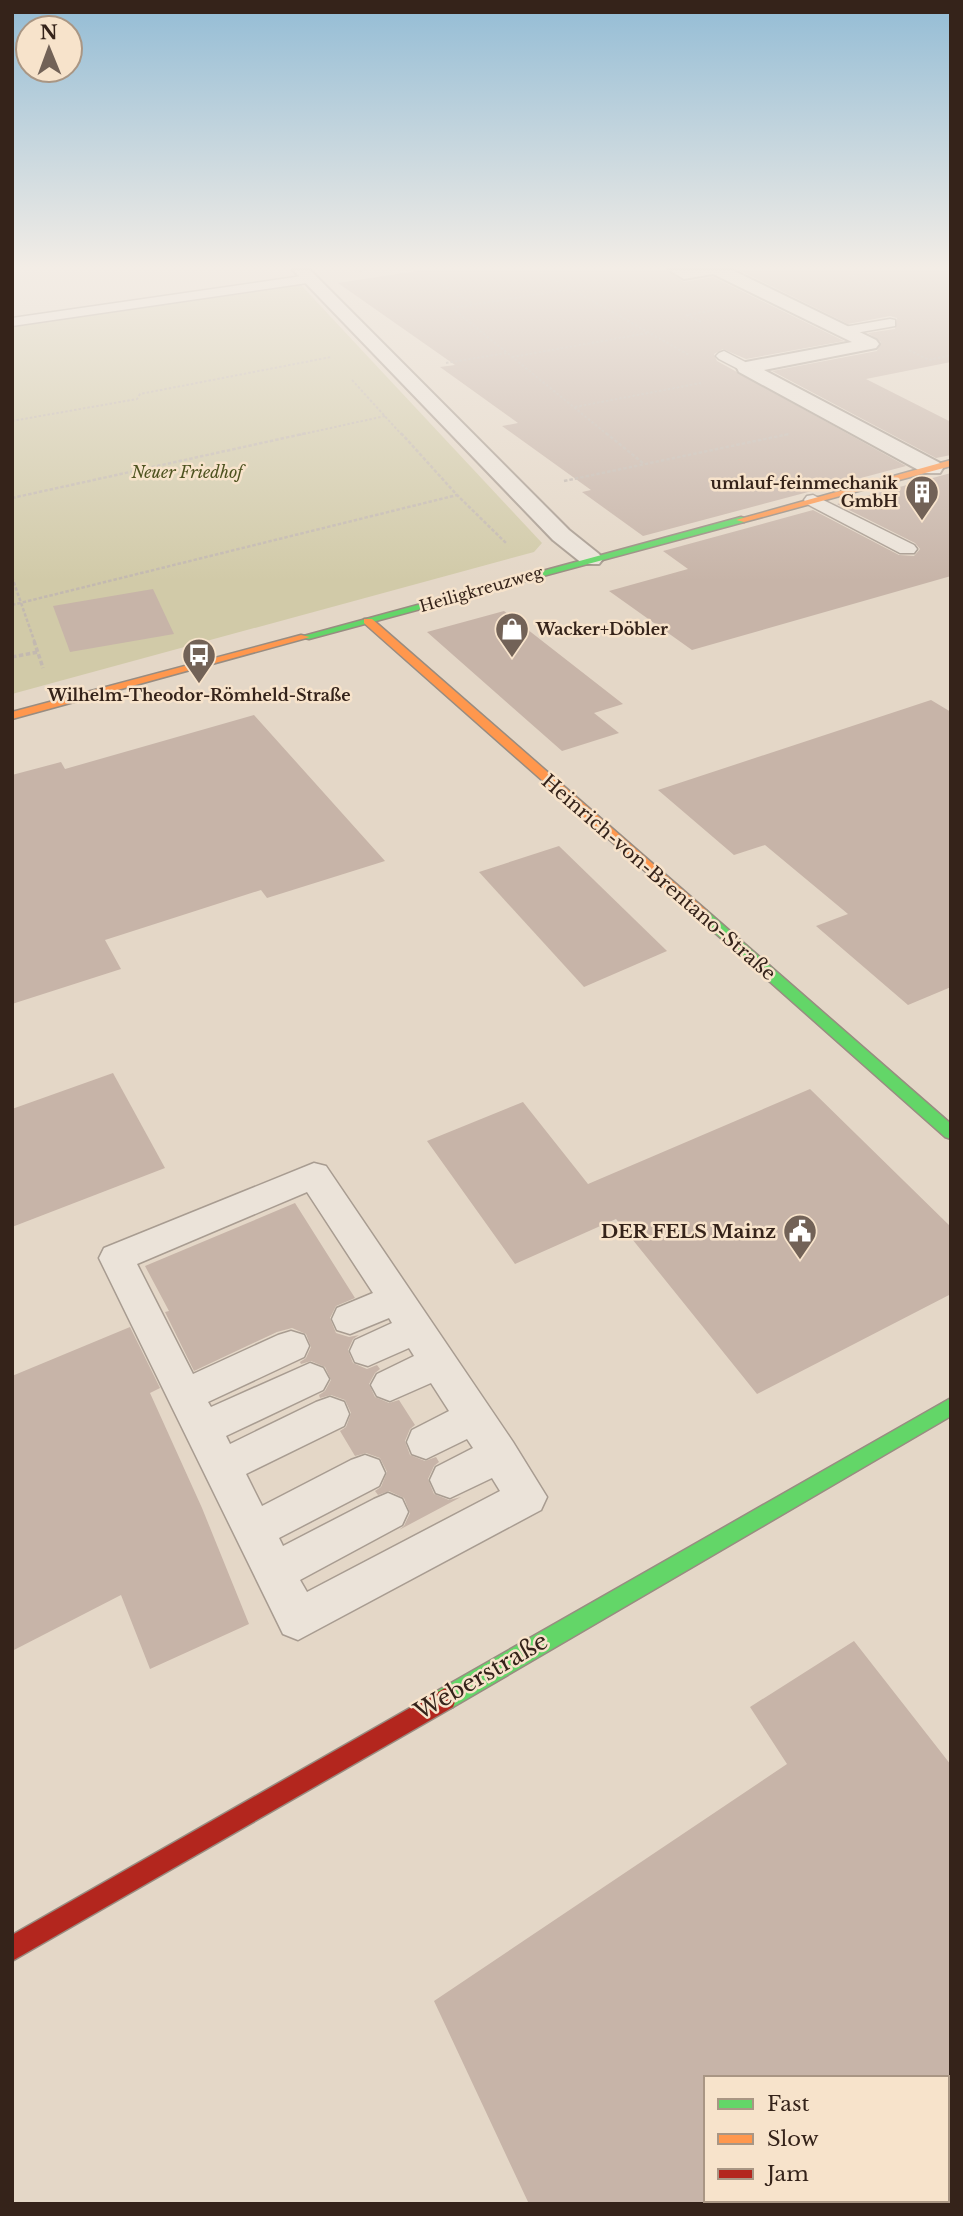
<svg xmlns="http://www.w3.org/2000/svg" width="963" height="2216" viewBox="0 0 963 2216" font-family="'Libre Baskerville',serif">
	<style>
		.cemetery { fill: #d1caa8 }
		.building { fill: #c7b4a8 }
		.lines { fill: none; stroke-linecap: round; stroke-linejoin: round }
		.lane-casing { stroke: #a89c91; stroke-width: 3 }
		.street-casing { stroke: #a89c91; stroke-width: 4 }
		.fast-casing { stroke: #988c81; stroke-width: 3 }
		.slow-casing { stroke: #988c81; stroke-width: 3 }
		.jam-casing { stroke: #988c81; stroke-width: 3 }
		.path-far2 { stroke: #c3b9b0; stroke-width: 2; stroke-dasharray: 2.5 2; stroke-linecap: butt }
		.path-far1 { stroke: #c3b9b0; stroke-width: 2.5; stroke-dasharray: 3.5 2; stroke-linecap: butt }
		.path { stroke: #c3b9b0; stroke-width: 3.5; stroke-dasharray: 4.5 2.5; stroke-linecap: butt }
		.lane { fill: #ebe3d9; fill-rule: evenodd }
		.street { fill: #ebe3d9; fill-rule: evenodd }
		.fast { fill: #63d668; fill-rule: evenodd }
		.slow { fill: #ff974d; fill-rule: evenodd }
		.jam { fill: #b3261e; fill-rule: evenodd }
		.labels { text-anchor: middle; stroke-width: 5; stroke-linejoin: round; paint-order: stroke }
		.far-park-label { font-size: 16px; font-style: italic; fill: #4e5320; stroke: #f7e3cb }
		.far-poi-label { font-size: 16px; font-weight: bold; fill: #35231a; stroke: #f7e3cb; text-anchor: end }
		.far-street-label { font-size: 16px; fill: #35231a; stroke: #f7e3cb }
		.street-label { font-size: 19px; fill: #35231a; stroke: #f7e3cb }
		.poi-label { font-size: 19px; font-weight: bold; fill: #35231a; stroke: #f7e3cb; text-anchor: end }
		.near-street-label { font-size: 23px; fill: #35231a; stroke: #f7e3cb }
	</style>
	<rect width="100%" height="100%" fill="#e4d7c7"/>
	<!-- cemetery -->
	<polygon class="cemetery" points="301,285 542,543 534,552 12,694 12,327"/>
	<!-- building -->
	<g class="building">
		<polygon points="423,270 666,270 684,282 713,277 844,341 746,359 723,349 714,354 717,361 906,466 643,536 582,492 591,490 502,426 518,423 440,367 455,365 338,283"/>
		<polygon points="739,270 951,270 951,362 866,379 951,422 951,455 936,458 772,371 877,351 881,342 868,333 895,329 897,318 890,316 848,324"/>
		<polygon points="951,473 951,576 692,650 609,591 688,569 663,551 813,510 899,555 914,556 920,549 915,543 837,504"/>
		<polygon points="153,589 174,634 70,652 53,606"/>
		<polygon points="504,611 623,704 594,713 619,733 562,751 427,632"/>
		<polygon points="931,700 951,712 951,987 908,1005 816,926 848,914 765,845 734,855 658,790"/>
		<polygon points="254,715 385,861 267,898 261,890 105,940 121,969 12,1004 12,775 61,762 65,769"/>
		<polygon points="559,846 667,951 584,987 479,872"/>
		<polygon points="113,1073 165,1168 12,1227 12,1109"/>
		<polygon points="810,1089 951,1227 951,1294 757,1394 616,1219 515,1264 427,1141 523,1102 588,1184"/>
		<polygon points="295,1203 355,1298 336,1306 330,1318 336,1333 349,1337 359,1335 353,1339 348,1350 353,1363 367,1369 377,1365 380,1369 375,1373 369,1384 375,1397 389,1403 399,1400 415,1425 410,1429 405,1441 410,1455 425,1461 436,1457 439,1462 434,1466 428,1479 434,1494 449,1500 461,1497 399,1530 404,1526 410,1513 404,1498 389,1491 378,1495 375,1491 381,1487 387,1472 380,1458 366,1453 355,1456 340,1431 346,1427 351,1413 345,1400 331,1395 320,1398 319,1395 325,1391 331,1380 325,1367 311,1361 301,1364 300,1362 306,1358 311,1347 306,1334 292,1328 277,1332 194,1371 165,1312 169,1311 145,1266"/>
		<polygon points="130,1327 160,1388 150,1393 202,1508 249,1624 150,1669 121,1595 12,1651 12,1376"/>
		<polygon points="854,1641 951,1765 951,2078 706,2078 706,2204 529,2204 434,2001 787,1764 750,1707"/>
	</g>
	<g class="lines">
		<!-- lane casing -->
		<g class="lane-casing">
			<g id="lane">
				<polygon points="309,275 314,276 314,282 12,326 12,318"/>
				<polygon points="890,319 895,320 895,326 844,335 837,331 844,327"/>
				<polygon points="724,351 751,365 754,368 746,373 719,359 716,356 719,353"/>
				<polygon points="813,495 914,545 917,549 914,553 900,553 807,504 804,500 807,496"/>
				<path d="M314,1163L326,1166L513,1442L547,1497L541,1510L298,1640L283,1634L99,1258L104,1248ZM307,1192L373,1293L337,1308L332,1319L337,1330L350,1334L389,1318L392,1323L355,1340L350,1351L355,1362L368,1366L409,1348L414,1356L377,1374L371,1385L377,1396L390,1401L431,1383L449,1411L412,1430L407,1442L412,1454L426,1459L467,1439L473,1448L436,1467L430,1480L436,1493L450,1498L492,1478L500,1491L307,1592L300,1580L402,1525L408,1512L402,1499L388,1493L374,1499L283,1546L279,1538L379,1486L385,1473L379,1460L365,1455L351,1460L262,1506L246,1474L344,1426L349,1414L344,1402L330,1397L316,1402L230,1444L226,1436L323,1390L329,1379L323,1368L310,1363L211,1407L208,1402L304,1357L309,1346L304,1335L291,1331L278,1335L193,1374L137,1264Z"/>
			</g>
		</g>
		<!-- street casing -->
		<g class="street-casing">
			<g id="street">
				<polygon points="293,270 310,270 569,530 599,554 603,559 599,564 583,564 553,540"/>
				<polygon points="669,270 732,270 876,340 879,344 876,348 764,370 940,463 943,468 940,473 924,473 739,372 737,368 746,362 852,342 713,274 684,279"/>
			</g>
		</g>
		<!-- fast casing -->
		<g class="fast-casing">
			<g id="fast">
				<polygon points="741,517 744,518 744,522 309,639 300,637"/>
				<polygon points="702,910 707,911 951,1124 951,1139 945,1137 697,917 695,914"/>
				<polygon points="951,1398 951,1416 453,1707 445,1710 437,1707 434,1699 437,1691"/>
			</g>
		</g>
		<!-- slow casing -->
		<g class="slow-casing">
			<g id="slow">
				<polygon points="951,460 951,466 744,522 736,520"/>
				<polygon points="364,619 372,619 707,911 709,914 707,917 697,917 364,623"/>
				<polygon points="301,635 310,637 12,719 12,712"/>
			</g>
		</g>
		<!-- jam casing -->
		<g class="jam-casing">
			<polygon id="jam" points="445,1688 453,1691 456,1699 453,1707 12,1961 12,1935"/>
		</g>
		<!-- path-far2 -->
		<g class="path-far2">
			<polyline points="420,270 473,304"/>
			<polyline points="537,270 689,355"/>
			<polyline points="355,272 366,270"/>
			<polyline points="868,272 848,276 877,289"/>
			<polyline points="452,308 608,435"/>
			<polyline points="452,308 570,289"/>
			<polyline points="701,322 687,315 715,310"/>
			<polyline points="909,350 929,360 951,355"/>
			<polyline points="512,357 648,333"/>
			<polyline points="446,363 506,353"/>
			<polyline points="352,380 402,435"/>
			<polyline points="575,407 701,383"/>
			<polyline points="12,421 137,399 140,394 331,357"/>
			<polyline points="299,435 385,416"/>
			<polyline points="784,435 789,434"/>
		</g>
		<!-- path-far1 -->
		<g class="path-far1">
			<polyline points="401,433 457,495 507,544"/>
			<polyline points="606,433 644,464"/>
			<polyline points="564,481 789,434"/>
			<polyline points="12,498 307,433"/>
			<polyline points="12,577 35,643"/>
			<polyline points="12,605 457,495"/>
		</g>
		<!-- path -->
		<g class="path">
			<polyline points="34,641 43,668"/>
			<polyline points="12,657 38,652"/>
		</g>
		<!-- lane -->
		<use href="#lane" class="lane"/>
		<!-- street -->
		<use href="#street" class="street"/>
		<!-- fast -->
		<use href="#fast" class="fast"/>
		<!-- slow -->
		<use href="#slow" class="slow"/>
		<!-- jam -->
		<use href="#jam" class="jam"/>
	</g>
	<!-- sky -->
	<linearGradient id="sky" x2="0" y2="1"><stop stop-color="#93bcd5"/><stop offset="0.46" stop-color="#f3ede6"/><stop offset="1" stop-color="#f3ede6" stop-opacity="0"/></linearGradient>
	<rect width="963" height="581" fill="url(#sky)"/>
	<!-- icons -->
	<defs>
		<g id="building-pin" transform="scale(1.75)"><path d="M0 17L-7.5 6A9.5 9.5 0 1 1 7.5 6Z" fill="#726257" stroke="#f7e3cb"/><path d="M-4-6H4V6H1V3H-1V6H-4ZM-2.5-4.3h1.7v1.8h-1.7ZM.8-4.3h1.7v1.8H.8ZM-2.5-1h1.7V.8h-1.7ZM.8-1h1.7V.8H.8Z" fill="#fff"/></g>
		<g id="shop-pin" transform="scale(1.75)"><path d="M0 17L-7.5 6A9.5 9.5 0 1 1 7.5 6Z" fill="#726257" stroke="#f7e3cb"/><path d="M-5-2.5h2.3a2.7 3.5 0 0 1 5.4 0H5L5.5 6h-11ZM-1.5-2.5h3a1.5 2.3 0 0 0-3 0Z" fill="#fff"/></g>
		<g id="bus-pin" transform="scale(1.75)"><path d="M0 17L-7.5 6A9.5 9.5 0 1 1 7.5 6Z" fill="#726257" stroke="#f7e3cb"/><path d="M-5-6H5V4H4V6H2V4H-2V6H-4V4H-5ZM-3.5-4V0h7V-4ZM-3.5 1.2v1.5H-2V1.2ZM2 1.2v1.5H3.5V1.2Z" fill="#fff"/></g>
		<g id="civic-pin" transform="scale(1.75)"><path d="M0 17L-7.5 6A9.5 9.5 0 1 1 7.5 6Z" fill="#726257" stroke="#f7e3cb"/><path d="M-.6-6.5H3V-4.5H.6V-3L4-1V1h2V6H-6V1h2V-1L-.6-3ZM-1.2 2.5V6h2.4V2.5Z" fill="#fff"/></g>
	</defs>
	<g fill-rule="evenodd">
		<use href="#building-pin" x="922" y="492"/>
		<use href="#shop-pin" x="512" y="629"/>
		<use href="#bus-pin" x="199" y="655"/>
		<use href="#civic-pin" x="800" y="1231"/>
	</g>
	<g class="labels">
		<!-- far-park labels -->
		<g class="far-park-label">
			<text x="187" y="478">Neuer Friedhof</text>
		</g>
		<!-- far-poi labels -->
		<g class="far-poi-label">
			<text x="898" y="489">umlauf-feinmechanik<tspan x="898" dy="18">GmbH</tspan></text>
			<text x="536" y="635" text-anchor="start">Wacker+Döbler</text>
			<text x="199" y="701" text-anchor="middle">Wilhelm-Theodor-Römheld-Straße</text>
		</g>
		<!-- far-street labels -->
		<g class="far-street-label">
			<text transform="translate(481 589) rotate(-16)" y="6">Heiligkreuzweg</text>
		</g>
		<!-- street labels -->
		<g class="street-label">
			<text transform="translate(659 877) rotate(41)" y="7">Heinrich-von-Brentano-Straße</text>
		</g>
		<!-- poi labels -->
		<g class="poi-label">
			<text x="776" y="1238">DER FELS Mainz</text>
		</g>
		<!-- near-street labels -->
		<g class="near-street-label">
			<text transform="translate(481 1676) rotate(-30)" y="8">Weberstraße</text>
		</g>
	</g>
	<!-- border -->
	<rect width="963" height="2216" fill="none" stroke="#35231a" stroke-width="28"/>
	<!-- legend -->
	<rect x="704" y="2076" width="245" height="126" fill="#f7e3cb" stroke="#a99684" stroke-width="2"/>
	<rect x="718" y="2099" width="35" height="10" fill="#63d668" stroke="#a99684" stroke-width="2"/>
	<text x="767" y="2111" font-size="21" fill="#35231a">Fast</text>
	<rect x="718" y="2134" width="35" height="10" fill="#ff974d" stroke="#a99684" stroke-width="2"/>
	<text x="767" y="2146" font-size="21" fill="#35231a">Slow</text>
	<rect x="718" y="2169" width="35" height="10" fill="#b3261e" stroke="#a99684" stroke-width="2"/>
	<text x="767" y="2181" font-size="21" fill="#35231a">Jam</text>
	<!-- north arrow -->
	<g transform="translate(49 49) rotate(359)"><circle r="33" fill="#f7e3cb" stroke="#a99684" stroke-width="2"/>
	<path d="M0-5L12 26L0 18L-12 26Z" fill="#726257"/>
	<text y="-10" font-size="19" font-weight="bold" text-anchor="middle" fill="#35231a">N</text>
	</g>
</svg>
